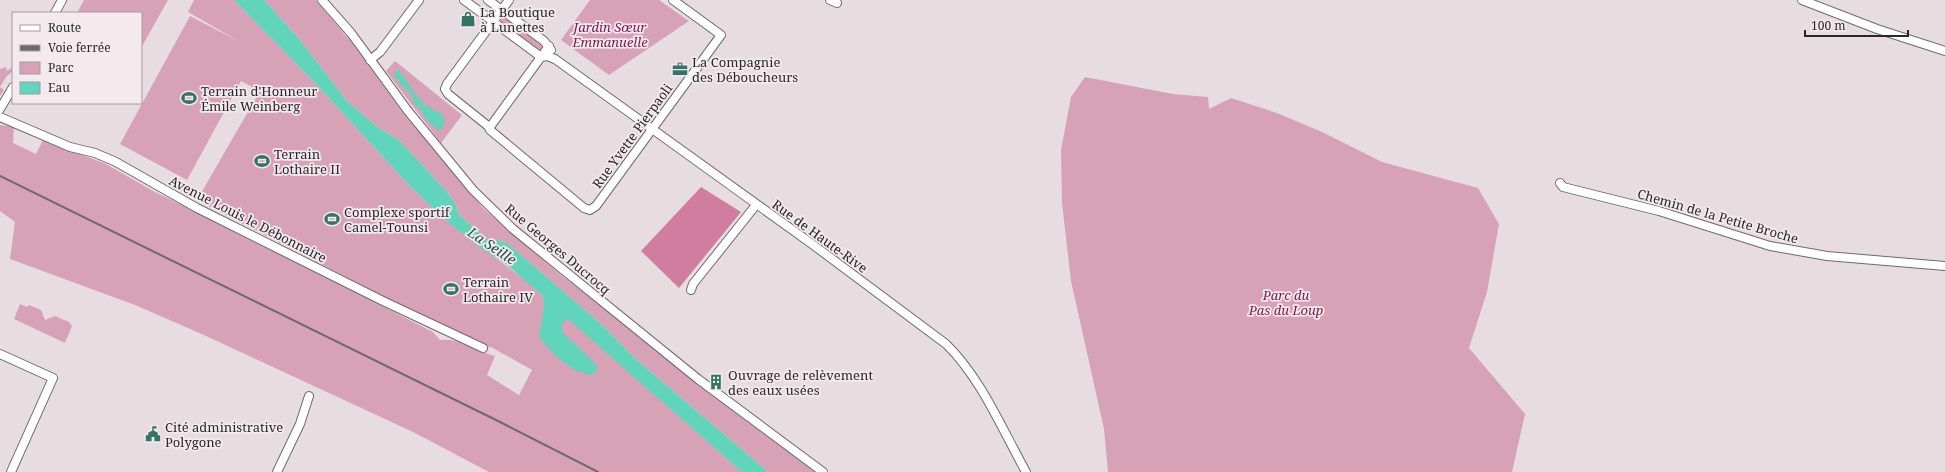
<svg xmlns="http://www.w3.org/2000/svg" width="1945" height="472" viewBox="0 0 1945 472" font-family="'Noto Serif',serif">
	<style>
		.green { fill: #d7a2b6 }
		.forest { fill: #d17d9f }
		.water { fill: #60d5bb }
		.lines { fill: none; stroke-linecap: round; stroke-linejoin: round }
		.minor-casing { stroke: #70686b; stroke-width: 10 }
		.minor { stroke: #fff; stroke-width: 8 }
		.rail { stroke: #6f696b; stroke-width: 2 }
		.labels { text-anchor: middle; stroke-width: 3.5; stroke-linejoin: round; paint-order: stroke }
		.poi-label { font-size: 13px; fill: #2a2728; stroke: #f4eaee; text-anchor: start }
		.park-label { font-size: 13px; font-style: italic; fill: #7b164b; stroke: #f4eaee }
		.street-label { font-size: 13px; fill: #2a2728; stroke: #f4eaee }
		.water-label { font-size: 14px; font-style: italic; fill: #1c4e44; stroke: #f4eaee }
	</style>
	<rect width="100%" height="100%" fill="#e7dde1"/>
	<!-- green -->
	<g class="green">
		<polygon points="84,0 168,0 141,48 141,13 77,13"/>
		<polygon points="194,0 234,0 316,84 408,184 443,218 524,279 742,472 489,472 413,432 204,335 135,305 10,259 15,222 0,211 0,125 14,127 13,143 36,154 43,140 106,164 155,192 215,221 433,332 440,340 451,340 482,347 480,351 495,356 487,375 519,395 532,370 491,347 483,348 484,345 383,296 197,200 260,91 241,81 187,180 120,144 190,16 240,42 188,12"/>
		<polygon points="264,0 316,0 353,44 403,113 484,209 562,276 628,326 745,420 816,472 768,472 638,361 599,322 507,243 498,240 487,239 459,215 456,205 448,193 400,141 376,126 347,101 296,35"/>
		<polygon points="590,0 659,0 689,21 609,75 561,40"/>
		<polygon points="504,16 545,45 541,52 500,22"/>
		<polygon points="395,61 462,115 441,143 386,71"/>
		<polygon points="6,67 7,71 13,67 13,71 6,77 0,87 4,90 0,96 0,69"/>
		<polygon points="1085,77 1173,94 1208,97 1209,109 1231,98 1277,113 1322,132 1382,162 1478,188 1499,224 1487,292 1469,348 1525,414 1512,472 1108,472 1104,429 1071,281 1062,203 1061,150 1071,97"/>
		<polygon points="20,304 27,307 29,305 41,310 45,320 55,316 69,322 72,326 65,343 14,319"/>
	</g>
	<!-- forest -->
	<polygon class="forest" points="701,187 741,212 679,288 641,251"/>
	<!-- water -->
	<g class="water">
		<path d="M234,0H264L296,35L347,101L376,126L400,141L448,193L456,205L459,215L487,239L498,240L507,243L599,322L638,361L768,472H742L568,319C562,321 561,327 563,333L591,359L597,367L595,374C576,378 549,351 539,336L544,307L543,296L506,264L478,246L443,218L408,184L316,84Z"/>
		<path d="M398,70C408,80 413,94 424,103L422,106L425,107L427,104L431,109L442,114L445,122L441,130H438L424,117L422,111L414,103L412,95L401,85L394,74L395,71Z"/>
	</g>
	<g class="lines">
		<!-- minor casing -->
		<g class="minor-casing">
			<g id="minor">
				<polyline points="322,0 351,33 408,111 473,190 513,229 698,379 823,472"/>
				<path d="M464,0L541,57L547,56L555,59L812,244L946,344C981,378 1002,429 1026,472"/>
				<polyline points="488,0 544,41 551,50"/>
				<polyline points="509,0 447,84 445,89 448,94 488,126 490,130 584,208 590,210 596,206 721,35 673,0"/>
				<polyline points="830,0 837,3"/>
				<polyline points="1802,0 1877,29 1945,51"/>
				<polyline points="55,13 62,0"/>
				<polyline points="370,60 380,52 419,0"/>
				<polyline points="0,109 13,87"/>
				<polyline points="0,117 70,147 95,153 116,162 197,208 383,301 483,348"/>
				<polyline points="490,127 549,46"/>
				<polyline points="1560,183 1563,187 1659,211 1770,246 1827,256 1945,266"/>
				<polyline points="691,290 693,284 756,205"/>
				<polyline points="0,354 53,378 11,472"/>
				<polyline points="277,472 300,424 309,396"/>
			</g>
		</g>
		<!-- minor -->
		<use href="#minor" class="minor"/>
		<!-- rail -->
		<polyline class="rail" points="0,176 496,420 598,472"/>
	</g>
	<!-- icons -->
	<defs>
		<g id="shop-bare" transform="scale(1.2)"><path d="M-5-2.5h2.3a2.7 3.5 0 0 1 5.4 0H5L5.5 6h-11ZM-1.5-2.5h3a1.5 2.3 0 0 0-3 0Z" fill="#327566" stroke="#f4eaee" stroke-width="2.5" paint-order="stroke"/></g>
		<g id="office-bare" transform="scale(1.2)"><path d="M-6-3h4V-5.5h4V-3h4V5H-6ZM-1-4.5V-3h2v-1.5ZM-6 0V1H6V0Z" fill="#327566" stroke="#f4eaee" stroke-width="2.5" paint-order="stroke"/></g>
		<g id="stadium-bare" transform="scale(1.2)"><path d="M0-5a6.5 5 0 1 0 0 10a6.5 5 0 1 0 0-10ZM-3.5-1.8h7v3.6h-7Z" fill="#327566" stroke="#f4eaee" stroke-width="2.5" paint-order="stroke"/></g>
		<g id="building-bare" transform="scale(1.2)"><path d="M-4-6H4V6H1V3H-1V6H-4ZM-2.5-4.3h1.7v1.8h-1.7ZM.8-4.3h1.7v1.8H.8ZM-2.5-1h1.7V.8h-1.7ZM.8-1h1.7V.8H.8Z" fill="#327566" stroke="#f4eaee" stroke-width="2.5" paint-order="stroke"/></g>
		<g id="civic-bare" transform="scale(1.2)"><path d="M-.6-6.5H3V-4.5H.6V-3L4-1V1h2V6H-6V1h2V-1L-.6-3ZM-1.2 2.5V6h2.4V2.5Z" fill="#327566" stroke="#f4eaee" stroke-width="2.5" paint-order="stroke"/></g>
	</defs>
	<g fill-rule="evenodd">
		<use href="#shop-bare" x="468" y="19"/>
		<use href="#office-bare" x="680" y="69"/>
		<use href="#stadium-bare" x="189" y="98"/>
		<use href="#stadium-bare" x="262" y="161"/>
		<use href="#stadium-bare" x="332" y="219"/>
		<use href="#stadium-bare" x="451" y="289"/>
		<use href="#building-bare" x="716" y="382"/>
		<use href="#civic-bare" x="153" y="434"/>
	</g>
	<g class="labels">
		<!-- poi labels -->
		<g class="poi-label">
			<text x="480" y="17">La Boutique<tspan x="480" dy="15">à Lunettes</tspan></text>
			<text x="692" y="67">La Compagnie<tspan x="692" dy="15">des Déboucheurs</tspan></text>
			<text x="201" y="96">Terrain d'Honneur<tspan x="201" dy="15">Émile Weinberg</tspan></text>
			<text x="274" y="159">Terrain<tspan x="274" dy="15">Lothaire II</tspan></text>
			<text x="344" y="217">Complexe sportif<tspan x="344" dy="15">Camel-Tounsi</tspan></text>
			<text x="463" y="287">Terrain<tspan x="463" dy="15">Lothaire IV</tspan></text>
			<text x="728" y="380">Ouvrage de relèvement<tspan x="728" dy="15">des eaux usées</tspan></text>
			<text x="165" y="432">Cité administrative<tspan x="165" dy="15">Polygone</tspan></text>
		</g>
		<!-- park labels -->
		<g class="park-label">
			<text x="610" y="32">Jardin Sœur<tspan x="610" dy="15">Emmanuelle</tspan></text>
			<text x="1286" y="300">Parc du<tspan x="1286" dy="15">Pas du Loup</tspan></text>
		</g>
		<!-- street labels -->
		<g class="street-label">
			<text transform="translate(632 136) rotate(-54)" y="5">Rue Yvette Pierpaoli</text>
			<text transform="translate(1718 216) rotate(16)" y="5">Chemin de la Petite Broche</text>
			<text transform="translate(248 219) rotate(27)" y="5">Avenue Louis le Débonnaire</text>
			<text transform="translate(820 236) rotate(36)" y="5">Rue de Haute-Rive</text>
			<text transform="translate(558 249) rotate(40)" y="5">Rue Georges Ducrocq</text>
		</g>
		<!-- water labels -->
		<g class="water-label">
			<text transform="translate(492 246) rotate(34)" y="5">La Seille</text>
		</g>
	</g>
	<!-- legend -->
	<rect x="12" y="12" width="130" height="92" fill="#f4eaee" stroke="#a39c9f"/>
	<rect x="20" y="25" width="20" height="6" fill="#ffffff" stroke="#a39c9f"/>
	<text x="48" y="32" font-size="12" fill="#2a2728">Route</text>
	<rect x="20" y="45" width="20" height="6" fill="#6f696b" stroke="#a39c9f"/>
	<text x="48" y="52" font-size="12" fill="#2a2728">Voie ferrée</text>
	<rect x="20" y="62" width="20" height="12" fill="#d7a2b6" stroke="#a39c9f"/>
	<text x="48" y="72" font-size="12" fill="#2a2728">Parc</text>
	<rect x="20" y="82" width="20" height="12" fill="#60d5bb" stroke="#a39c9f"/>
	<text x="48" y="92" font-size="12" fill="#2a2728">Eau</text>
	<!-- scale -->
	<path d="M1805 30v6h103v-6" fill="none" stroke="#2a2728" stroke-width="2"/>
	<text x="1811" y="30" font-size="12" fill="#2a2728" stroke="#f4eaee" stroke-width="3" paint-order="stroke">100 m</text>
</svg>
